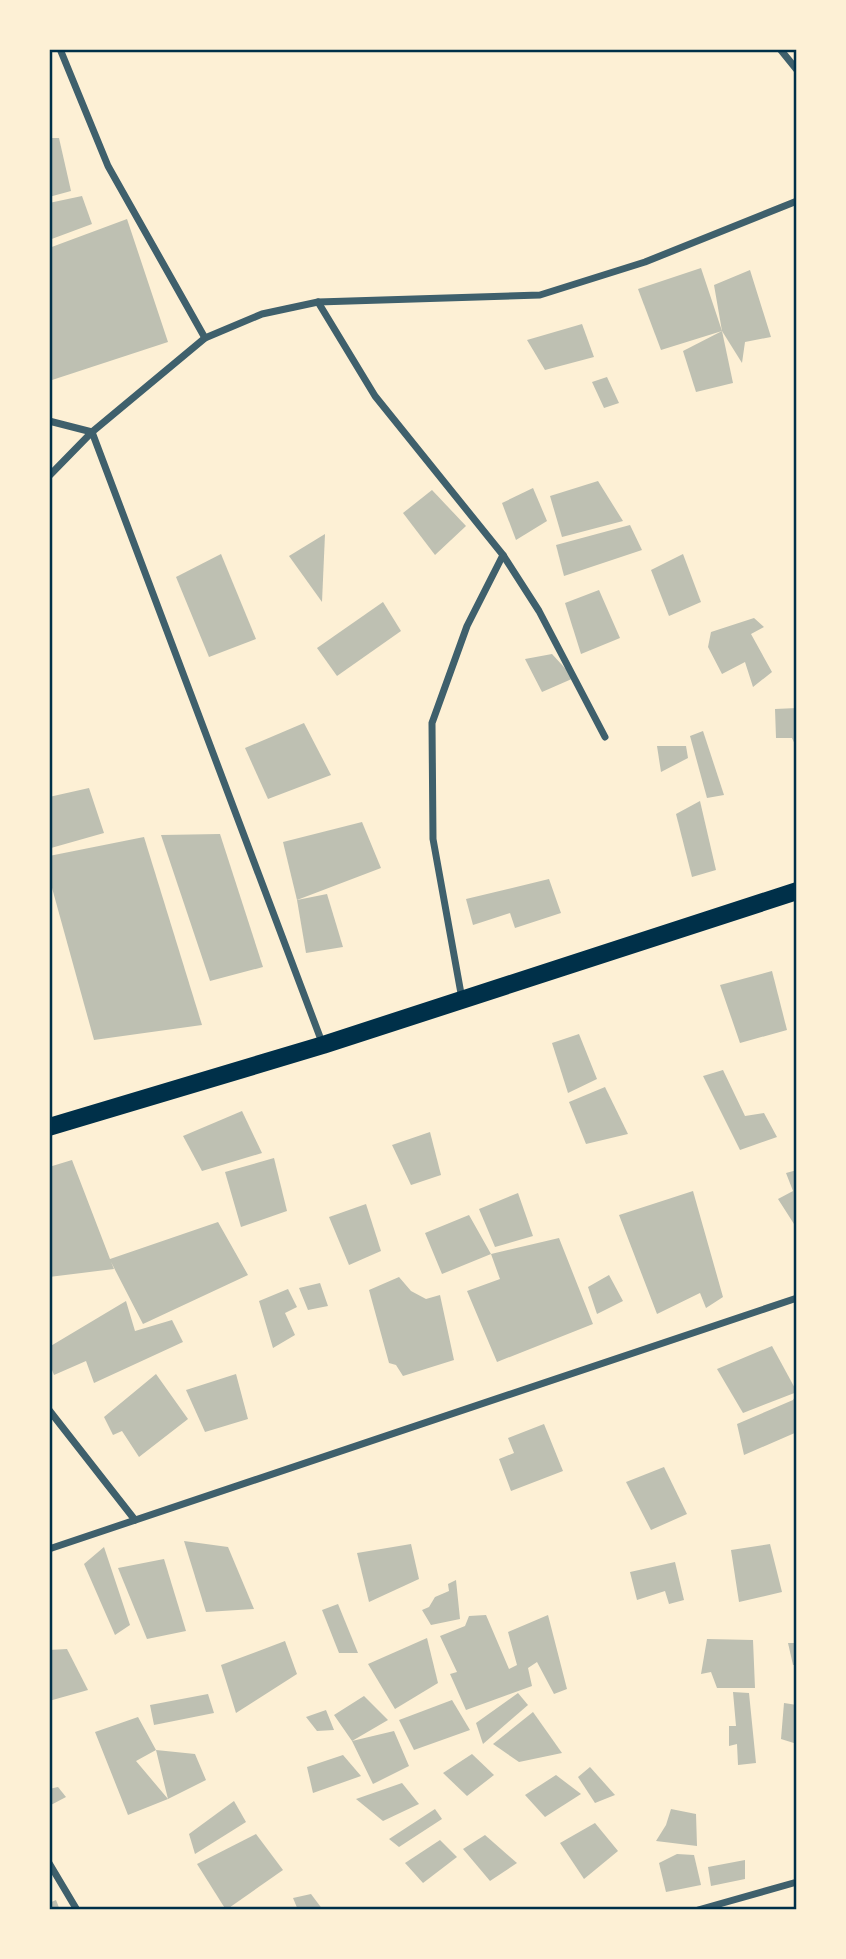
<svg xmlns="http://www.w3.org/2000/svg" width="846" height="1959" viewBox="0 0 846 1959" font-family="Rubik,sans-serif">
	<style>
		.building { fill: #bec0b2 }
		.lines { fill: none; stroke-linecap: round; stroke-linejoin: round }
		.minor { stroke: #3f606c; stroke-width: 7 }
		.primary { stroke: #003049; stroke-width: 18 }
		.neatline { fill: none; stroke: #003049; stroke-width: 2.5 }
	</style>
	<rect width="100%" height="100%" fill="#fdf0d5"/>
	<!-- building -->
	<g class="building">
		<polygon points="49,138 59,138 71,191 49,197"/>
		<polygon points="82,196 92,224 49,240 49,203"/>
		<polygon points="127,219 168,342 49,381 49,248"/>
		<polygon points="701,268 722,331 661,350 638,289"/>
		<polygon points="750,270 771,337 745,342 742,363 722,331 714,285"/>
		<polygon points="582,324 594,357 545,370 527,340"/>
		<polygon points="722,331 733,383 696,392 683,351"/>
		<polygon points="607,377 619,403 604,408 592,382"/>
		<polygon points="598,481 623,521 562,537 550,496"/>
		<polygon points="533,488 547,521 516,540 502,503"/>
		<polygon points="432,490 466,526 435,555 403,513"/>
		<polygon points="630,525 642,550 564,576 556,545"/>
		<polygon points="325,534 322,602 289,556"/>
		<polygon points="221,554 256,639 209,657 176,577"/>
		<polygon points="683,554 701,602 669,616 651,570"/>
		<polygon points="599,590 620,638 581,654 565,603"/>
		<polygon points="383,602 401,631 337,676 317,648"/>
		<polygon points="754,618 764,627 751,634 772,672 753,687 745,662 722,674 708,647 711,632"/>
		<polygon points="552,654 574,678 542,692 525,659"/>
		<polygon points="797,708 797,749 792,738 776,738 775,709"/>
		<polygon points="304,723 331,775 268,799 245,748"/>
		<polygon points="703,731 724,795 707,798 690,736"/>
		<polygon points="657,746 686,746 688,758 661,772"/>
		<polygon points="89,788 104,833 51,848 49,797"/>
		<polygon points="700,801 716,870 692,877 676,814"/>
		<polygon points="362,822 381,868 297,900 283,842"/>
		<polygon points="220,834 263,967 210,981 161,835"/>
		<polygon points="144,837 202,1025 94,1040 49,877 49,856"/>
		<polygon points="549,879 561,913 515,928 510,913 473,925 466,899"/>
		<polygon points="327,894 343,947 306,953 297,900"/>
		<polygon points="772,971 787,1030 740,1043 720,985"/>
		<polygon points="579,1034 597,1079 568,1093 552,1043"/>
		<polygon points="723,1070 745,1116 764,1113 777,1137 740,1150 703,1076"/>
		<polygon points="605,1087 628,1134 586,1144 569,1102"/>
		<polygon points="242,1111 262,1153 202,1171 183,1136"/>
		<polygon points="430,1132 441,1175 411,1185 392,1145"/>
		<polygon points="274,1158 287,1211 241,1227 225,1172"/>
		<polygon points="72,1160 110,1259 218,1222 248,1275 143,1324 111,1262 114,1269 49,1277 49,1167"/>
		<polygon points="797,1170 797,1223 794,1224 778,1199 793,1191 786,1173"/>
		<polygon points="693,1191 723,1297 706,1308 700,1293 657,1314 619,1215"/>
		<polygon points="518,1193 533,1236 495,1247 479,1209"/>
		<polygon points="366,1204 381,1251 349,1265 329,1217"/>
		<polygon points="469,1215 491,1254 559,1238 593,1324 497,1362 467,1291 500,1279 491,1254 442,1274 425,1233"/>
		<polygon points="609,1275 623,1301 597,1314 588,1287"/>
		<polygon points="399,1277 411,1291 426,1299 440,1295 454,1360 403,1376 396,1365 389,1363 369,1290"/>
		<polygon points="320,1283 328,1306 308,1310 299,1288"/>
		<polygon points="288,1289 297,1307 285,1313 295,1335 273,1348 259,1301"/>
		<polygon points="126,1301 135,1331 172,1320 183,1342 94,1383 86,1361 54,1375 49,1362 49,1347"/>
		<polygon points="772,1346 797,1392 743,1413 717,1369"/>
		<polygon points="156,1374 188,1419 139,1457 122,1431 113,1435 104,1417"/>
		<polygon points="236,1374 248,1419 205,1432 186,1390"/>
		<polygon points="797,1393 797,1432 744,1455 737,1424 793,1400"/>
		<polygon points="544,1424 563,1471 511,1491 499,1459 514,1453 508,1438"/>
		<polygon points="664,1467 687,1514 651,1530 626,1482"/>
		<polygon points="184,1541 228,1547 254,1609 206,1612"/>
		<polygon points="411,1544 419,1579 369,1602 357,1553"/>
		<polygon points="770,1544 782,1592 739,1602 731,1550"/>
		<polygon points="104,1547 130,1625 115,1635 84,1564"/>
		<polygon points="164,1559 186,1631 147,1639 118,1568"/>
		<polygon points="675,1562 684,1600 669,1604 665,1591 637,1600 630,1572"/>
		<polygon points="456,1580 460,1619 431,1625 422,1610 429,1607 435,1597 449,1591 448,1584"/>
		<polygon points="338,1604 358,1653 339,1653 322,1610"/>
		<polygon points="486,1615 509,1669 517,1665 508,1632 548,1615 567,1689 554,1694 537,1662 528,1668 532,1686 466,1710 450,1674 457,1672 440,1636 465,1626 469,1616"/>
		<polygon points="427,1638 438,1683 395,1709 368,1664"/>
		<polygon points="707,1639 753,1640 755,1688 717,1688 711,1672 701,1674"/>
		<polygon points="285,1641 297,1674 236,1713 221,1665"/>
		<polygon points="788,1643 797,1643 797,1665 793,1665"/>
		<polygon points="67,1649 88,1690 49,1701 49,1650"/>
		<polygon points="733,1692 749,1693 756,1763 738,1765 737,1744 729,1746 729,1726 736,1726"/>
		<polygon points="518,1693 528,1705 483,1744 476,1723"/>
		<polygon points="208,1694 214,1713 154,1725 150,1705"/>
		<polygon points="364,1696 388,1720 352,1741 394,1731 409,1766 373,1784 352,1741 334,1715"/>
		<polygon points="452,1700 470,1730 414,1750 399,1720"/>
		<polygon points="784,1703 797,1705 797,1744 781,1739"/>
		<polygon points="326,1710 334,1730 317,1731 306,1717"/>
		<polygon points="533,1712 562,1753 519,1762 493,1744"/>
		<polygon points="138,1717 156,1750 136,1761 168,1799 156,1750 195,1754 206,1780 168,1799 128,1815 95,1732"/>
		<polygon points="472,1754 494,1775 467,1796 443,1773"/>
		<polygon points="343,1755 361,1776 313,1793 307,1767"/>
		<polygon points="590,1767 615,1795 595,1803 578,1777"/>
		<polygon points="556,1775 581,1794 545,1817 525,1795"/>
		<polygon points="402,1783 419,1804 383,1821 356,1799"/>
		<polygon points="58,1787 66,1797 49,1806 49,1789"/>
		<polygon points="234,1801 246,1822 195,1854 189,1834"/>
		<polygon points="435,1809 442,1819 399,1847 389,1839"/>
		<polygon points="671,1809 696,1814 697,1846 656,1841 666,1825"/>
		<polygon points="595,1823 618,1851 584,1879 560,1843"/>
		<polygon points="256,1834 283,1870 226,1910 197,1864"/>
		<polygon points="485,1835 517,1863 490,1881 463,1849"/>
		<polygon points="440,1840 457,1857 423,1883 405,1863"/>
		<polygon points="677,1854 694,1855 701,1885 666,1892 659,1863"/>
		<polygon points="745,1860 745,1879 711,1886 708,1867"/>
		<polygon points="311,1894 323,1910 298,1910 293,1898"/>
		<polygon points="56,1900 60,1910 49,1910 49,1903"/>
	</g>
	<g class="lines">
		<!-- minor -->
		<g class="minor">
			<polyline points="60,49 108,166 205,338"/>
			<polyline points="780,49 797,70"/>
			<polyline points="318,302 375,396 503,555 539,611 605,737"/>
			<polyline points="49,421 92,432 323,1045"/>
			<polyline points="49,476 92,432 205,338 262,314 318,302 540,295 645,262 797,201"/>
			<polyline points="462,999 433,839 432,723 467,626 503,555"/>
			<polyline points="49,1410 135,1520"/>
			<polyline points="49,1549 797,1298"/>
			<polyline points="49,1863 77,1910"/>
			<polyline points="698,1910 797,1882"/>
		</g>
		<!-- primary -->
		<polyline class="primary" points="49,1127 323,1045 797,891"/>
	</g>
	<!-- border -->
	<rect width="846" height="1959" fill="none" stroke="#fdf0d5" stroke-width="102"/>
	<rect x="51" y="51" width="744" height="1857" class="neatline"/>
</svg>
